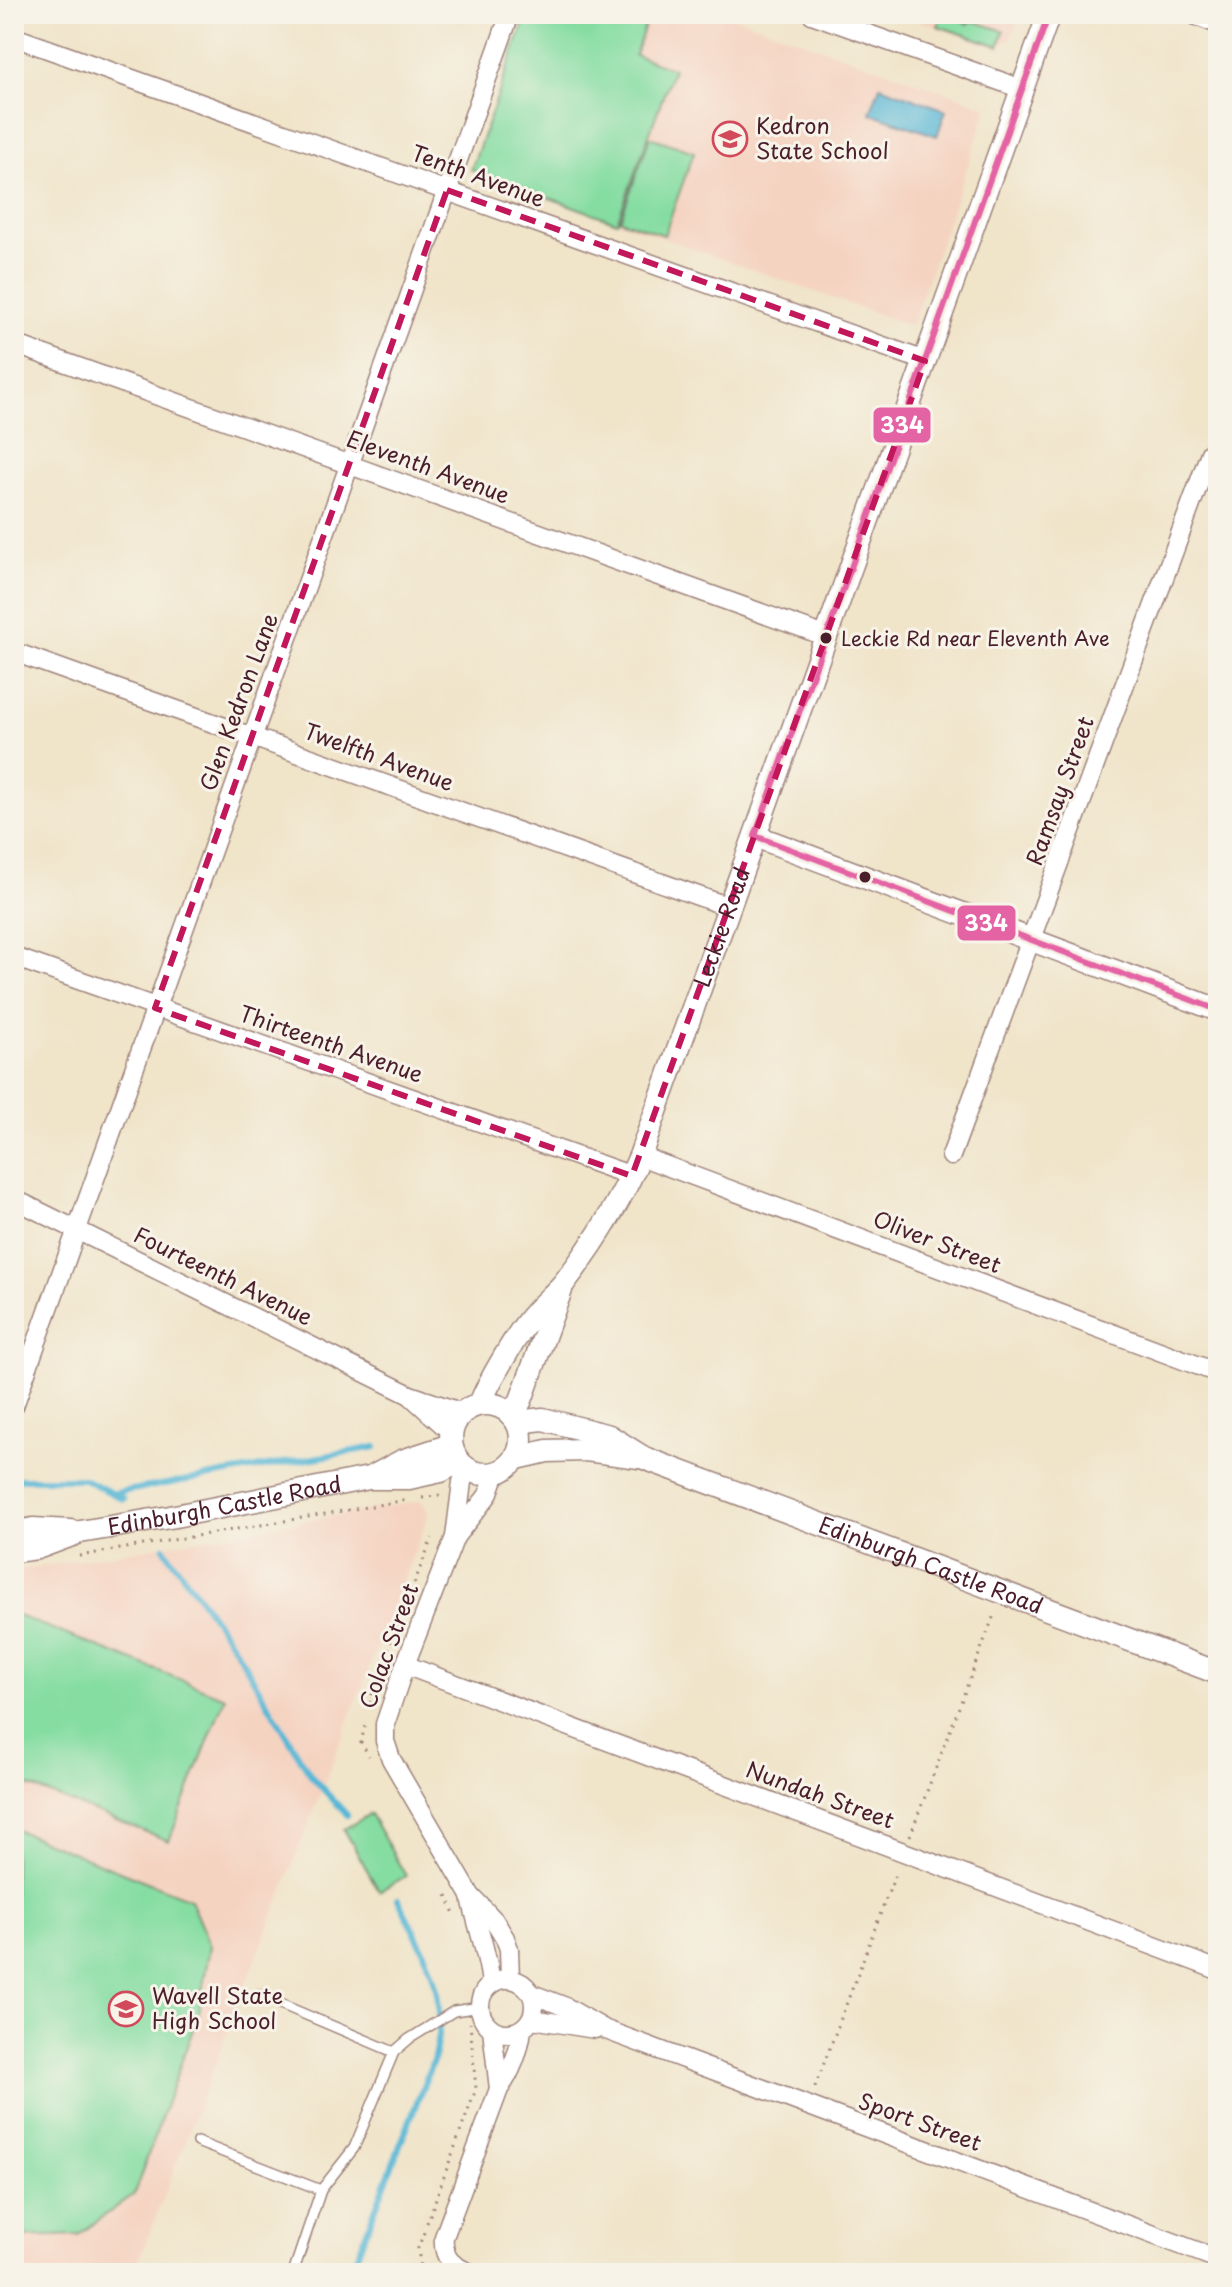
<svg xmlns="http://www.w3.org/2000/svg" width="1232" height="2287" viewBox="0 0 1232 2287" font-family="'Playpen Sans',sans-serif">
	<style>
		.built { fill: #f5d3c1 }
		.green { fill: #85dda2; stroke: #687e66; stroke-width: 2 }
		.water { fill: #57b7d6; stroke: #506b80; stroke-width: 2 }
		.lines { fill: none; stroke-linecap: round; stroke-linejoin: round }
		.stream { stroke: #57b7d6; stroke-width: 6 }
		.service-casing { stroke: #9d827a; stroke-width: 12 }
		.minor-casing { stroke: #9d827a; stroke-width: 21 }
		.tertiary-casing { stroke: #9d827a; stroke-width: 25 }
		.path { stroke: #9d827a; stroke-width: 3; stroke-dasharray: 2 6; stroke-linecap: butt }
		.service { stroke: #fff; stroke-width: 9 }
		.minor { stroke: #fff; stroke-width: 18 }
		.tertiary { stroke: #fff; stroke-width: 22 }
		.bus-1-casing { stroke: #f7f3e8; stroke-width: 12 }
		.bus-1 { stroke: #e463a4; stroke-width: 6 }
		.marked { fill: none; stroke: #c2185b; stroke-width: 6; stroke-dasharray: 16 10; stroke-linejoin: round }
		.bus-dot { fill: #4a1f2b; stroke: #f7f3e8; stroke-width: 3 }
		.labels { text-anchor: middle; stroke-width: 6; stroke-linejoin: round; paint-order: stroke }
		.bus-label { font-size: 20px; fill: #4a1f2b; stroke: #f7f3e8; text-anchor: start }
		.poi-label { font-size: 22px; fill: #4a1f2b; stroke: #f7f3e8; text-anchor: start }
		.street-label { font-size: 22px; fill: #4a1f2b; stroke: #f7f3e8 }
		.line-badge { stroke: #f7f3e8; stroke-width: 3 }
		.badge-label { font-size: 22px; text-anchor: middle; font-weight: bold; fill: #fff }
	</style>
	<rect width="100%" height="100%" fill="#f7f3e8"/>
	<filter id="ink" filterUnits="userSpaceOnUse"><feTurbulence type="fractalNoise" baseFrequency=".0125" numOctaves="2"/><feDisplacementMap in="SourceGraphic" scale="16" xChannelSelector="R" yChannelSelector="G"/><feConvolveMatrix kernelMatrix="1 2 1 2 8 2 1 2 1" color-interpolation-filters="sRGB"/></filter>
	<filter id="wash" filterUnits="userSpaceOnUse"><feTurbulence type="fractalNoise" baseFrequency=".006" numOctaves="4" result="noise"/><feDisplacementMap in="SourceGraphic" scale="32" xChannelSelector="R" yChannelSelector="G"/><feGaussianBlur stdDeviation="1.8" result="paint"/><feColorMatrix in="noise" values="0 0 0 0 0 0 0 0 0 0 0 0 0 0 0 0 0 1.4 0 .05"/><feComposite in="paint" operator="in"/></filter>
	<g filter="url(#wash)">
		<rect width="100%" height="100%" fill="#f0e4c9"/>
		<!-- built -->
		<g class="built">
			<polygon points="527,14 726,14 988,107 911,326 471,170"/>
			<polygon points="899,14 1020,14 1011,38 998,48"/>
			<polygon points="422,1501 429,1514 134,2273 14,2273 14,1571"/>
		</g>
		<!-- green -->
		<g class="green">
			<polygon points="527,14 649,14 635,55 673,69 617,222 471,170"/>
			<polygon points="942,14 959,14 961,20 968,24 973,21 1004,31 999,46 938,26"/>
			<polygon points="650,137 694,152 664,235 620,220"/>
			<polygon points="14,1614 225,1697 169,1841 14,1780"/>
			<polygon points="370,1814 406,1876 379,1891 344,1829"/>
			<polygon points="14,1829 190,1899 210,1946 198,2015 134,2194 78,2235 14,2237"/>
		</g>
		<!-- water -->
		<polygon class="water" points="880,86 946,110 937,136 870,113"/>
		<g class="lines">
			<!-- stream -->
			<g class="stream">
				<polyline points="14,1479 84,1479 123,1499"/>
				<polyline points="115,1493 376,1447"/>
				<polyline points="164,1548 234,1647 311,1776 347,1815"/>
				<path d="M350,2273L433,2061C451,1994 427,1957 398,1899"/>
			</g>
		</g>
	</g>
	<g filter="url(#ink)">
		<g class="lines">
			<!-- service casing -->
			<g class="service-casing">
				<g id="service">
					<polyline points="259,1995 394,2052"/>
					<polyline points="197,2142 321,2190"/>
					<polyline points="293,2273 321,2190 354,2148 394,2052 409,2039 454,2011 480,2007"/>
				</g>
			</g>
			<!-- minor casing -->
			<g class="minor-casing">
				<g id="minor">
					<polyline points="812,14 1022,89"/>
					<polyline points="14,37 925,361"/>
					<polyline points="14,344 825,636"/>
					<polyline points="14,652 729,907"/>
					<polyline points="14,957 632,1176"/>
					<polyline points="640,1156 1218,1373"/>
					<polyline points="951,1156 1210,453 1218,446"/>
					<polyline points="14,1199 410,1395 463,1413"/>
					<polyline points="412,1397 451,1432"/>
					<polyline points="14,1406 510,14"/>
					<polyline points="466,1469 462,1482 455,1537 405,1665 385,1724 385,1741 391,1759 471,1896 494,1920 505,1938 509,1949 510,1979"/>
					<polyline points="455,1537 488,1495 496,1473"/>
					<polyline points="405,1665 1218,1970"/>
					<path d="M471,1897C477,1927 488,1954 491,1984"/>
					<circle cx="507" cy="2006" r="27"/>
					<polyline points="532,1994 566,2007 606,2030 1218,2259"/>
					<polyline points="532,2019 595,2029"/>
					<polyline points="492,2029 499,2089"/>
					<path d="M471,2273C452,2266 442,2258 444,2237L499,2089C512,2071 519,2052 522,2030"/>
				</g>
			</g>
			<!-- tertiary casing -->
			<g class="tertiary-casing">
				<g id="tertiary">
					<polyline points="1197,14 1218,22"/>
					<polyline points="755,836 1218,1010"/>
					<circle cx="486" cy="1439" r="35"/>
					<path id="s1" d="M480,1404C488,1383 518,1331 534,1314C543,1303 555,1294 564,1283C594,1244 621,1201 640,1156L1049,14"/>
					<polyline points="512,1416 521,1400 561,1290"/>
					<path id="s2" d="M517,1422L543,1419L609,1436L644,1458L1218,1673"/>
					<polyline points="517,1458 547,1451 586,1450 639,1457"/>
					<polyline points="374,1476 402,1461 451,1445"/>
					<polyline points="14,1533 33,1529 70,1531"/>
					<path id="s3" d="M14,1551L37,1548L80,1532L170,1517L369,1478H409L441,1471L458,1462"/>
				</g>
			</g>
			<!-- path -->
			<g class="path">
				<polyline points="422,1498 440,1495 441,1497"/>
				<polyline points="79,1556 407,1500"/>
				<polyline points="370,1703 374,1686 432,1538"/>
				<polyline points="365,1726 361,1742 369,1756"/>
				<polyline points="910,1836 994,1615"/>
				<polyline points="447,1895 454,1914"/>
				<polyline points="815,2087 897,1870"/>
				<polyline points="427,2223 476,2089 470,2023"/>
				<polyline points="421,2273 418,2248 425,2230"/>
			</g>
			<!-- service -->
			<use href="#service" class="service"/>
			<!-- minor -->
			<use href="#minor" class="minor"/>
			<!-- tertiary -->
			<use href="#tertiary" class="tertiary"/>
			<!-- bus-1 casing -->
			<g class="bus-1-casing">
				<g id="bus-1">
					<polyline points="755,836 1049,14"/>
					<polyline points="755,836 1218,1010"/>
				</g>
			</g>
			<!-- bus-1 -->
			<use href="#bus-1" class="bus-1"/>
		</g>
	</g>
	<!-- marked area -->
	<path class="marked" d="M447,190L925,361L632,1176L155,1008Z"/>
	<!-- icons -->
	<defs>
		<g id="school-ring" transform="scale(1.8)"><circle r="9.5" fill="#f7f3e8" stroke="#d1495b" stroke-width="1.5"/><path d="M0-5L7-2L0 1L-7-2ZM-4 1L0 2.5L4 1V4Q0 6-4 4Z" fill="#d1495b"/></g>
	</defs>
	<g fill-rule="evenodd">
		<use href="#school-ring" x="730" y="139"/>
		<use href="#school-ring" x="126" y="2009"/>
	</g>
	<!-- markers -->
	<g class="bus-dot">
		<circle cx="826" cy="638" r="7"/>
		<circle cx="865" cy="877" r="7"/>
	</g>
	<g class="labels">
		<!-- bus labels -->
		<g class="bus-label">
			<text x="841" y="646">Leckie Rd near Eleventh Ave</text>
		</g>
		<!-- poi labels -->
		<g class="poi-label">
			<text x="756" y="134">Kedron<tspan x="756" dy="25">State School</tspan></text>
			<text x="152" y="2004">Wavell State<tspan x="152" dy="25">High School</tspan></text>
		</g>
		<!-- street labels -->
		<g class="street-label">
			<text transform="translate(478 176) rotate(20)" y="8">Tenth Avenue</text>
			<text transform="translate(428 467) rotate(20)" y="8">Eleventh Avenue</text>
			<text transform="translate(239 702) rotate(-70)" y="8">Glen Kedron Lane</text>
			<text transform="translate(379 757) rotate(20)" y="8">Twelfth Avenue</text>
			<text transform="translate(1060 791) rotate(-70)" y="8">Ramsay Street</text>
			<text dy="8" stroke="none"><textPath href="#s1" startOffset="540">Leckie Road</textPath></text>
			<text transform="translate(331 1044) rotate(19)" y="8">Thirteenth Avenue</text>
			<text transform="translate(937 1242) rotate(21)" y="8">Oliver Street</text>
			<text transform="translate(223 1276) rotate(26)" y="8">Fourteenth Avenue</text>
			<text dy="8" stroke="none"><textPath href="#s3" startOffset="216">Edinburgh Castle Road</textPath></text>
			<text dy="8" stroke="none"><textPath href="#s2" startOffset="442">Edinburgh Castle Road</textPath></text>
			<text transform="translate(389 1646) rotate(-70)" y="8">Colac Street</text>
			<text transform="translate(820 1795) rotate(20)" y="8">Nundah Street</text>
			<text transform="translate(920 2122) rotate(20)" y="8">Sport Street</text>
		</g>
	</g>
	<g class="line-badge">
		<rect x="872" y="406" width="60" height="38" rx="8" fill="#e463a4"/>
		<rect x="956" y="904" width="61" height="38" rx="8" fill="#e463a4"/>
	</g>
	<g class="badge-label">
		<text x="902" y="433">334</text>
		<text x="986" y="931">334</text>
	</g>
	<!-- margin -->
	<rect width="1232" height="2287" fill="none" stroke="#f7f3e8" stroke-width="48"/>
</svg>
